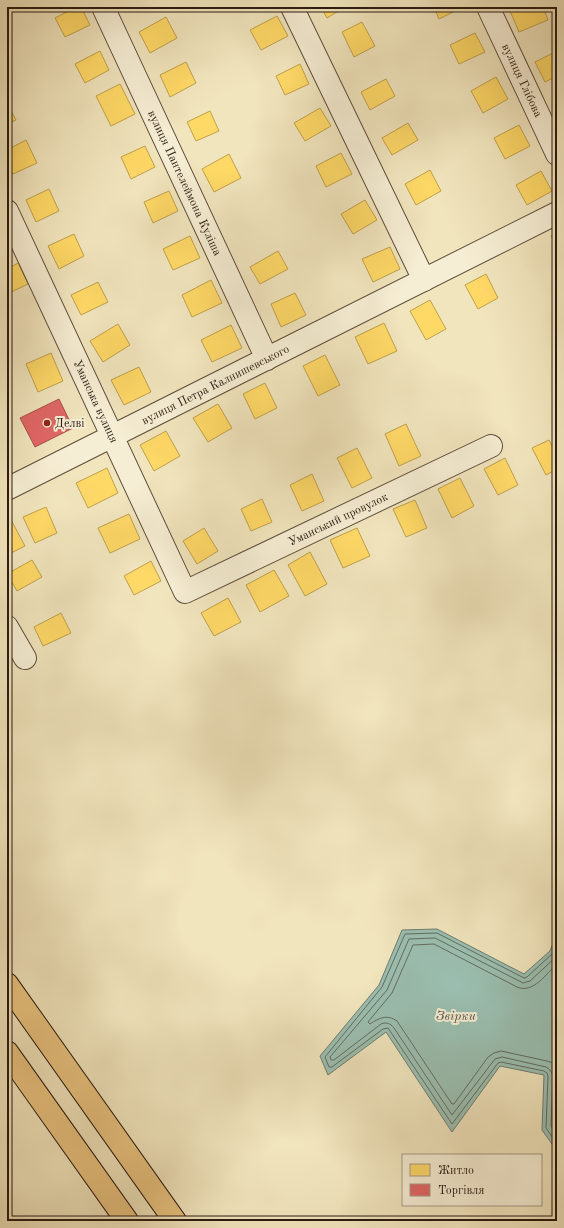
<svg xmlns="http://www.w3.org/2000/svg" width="564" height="1228" viewBox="0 0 564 1228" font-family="'Old Standard TT',serif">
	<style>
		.water { fill: #9bbfb1; stroke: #6e7d71 }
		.homes { fill: #ffd966; stroke: #bfa04c }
		.shops { fill: #e06666; stroke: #a94f4c }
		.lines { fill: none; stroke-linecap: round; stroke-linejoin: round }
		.shore { stroke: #626c60; stroke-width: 1 }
		.minor-casing { stroke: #5c4d3b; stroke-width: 24 }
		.highway-casing { stroke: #2a1a10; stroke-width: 24 }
		.minor { stroke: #f6eed4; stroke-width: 22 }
		.highway { stroke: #e8c27e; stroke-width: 22 }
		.poi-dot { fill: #8f2418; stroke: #f6eed4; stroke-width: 1.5 }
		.labels { text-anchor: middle; stroke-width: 4; stroke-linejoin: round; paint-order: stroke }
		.street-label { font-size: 12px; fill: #2a1a10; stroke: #f6eed4 }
		.poi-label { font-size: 12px; fill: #2a1a10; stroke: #f6eed4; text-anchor: start }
		.water-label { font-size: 13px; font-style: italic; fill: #525448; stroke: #f6eed4 }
	</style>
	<rect width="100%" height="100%" fill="#f1e5bd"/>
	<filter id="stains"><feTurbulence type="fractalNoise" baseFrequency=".005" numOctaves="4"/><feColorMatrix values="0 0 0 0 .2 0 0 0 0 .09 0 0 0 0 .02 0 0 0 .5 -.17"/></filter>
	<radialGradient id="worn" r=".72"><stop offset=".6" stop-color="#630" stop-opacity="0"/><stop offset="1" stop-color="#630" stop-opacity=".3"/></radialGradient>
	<!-- water -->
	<polygon class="water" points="437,929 524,974 550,951 557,933 557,1151 542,1130 544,1075 500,1066 452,1132 386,1032 328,1075 320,1056 379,985 402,930"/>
	<!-- homes -->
	<g class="homes">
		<polygon points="76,7 81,7 90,25 65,37 55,18"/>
		<polygon points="321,7 345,7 327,18"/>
		<polygon points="434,7 463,7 439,19"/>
		<polygon points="521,7 543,7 548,20 519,32 510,11"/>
		<polygon points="277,16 288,36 261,50 250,30"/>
		<polygon points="166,17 177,38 150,53 139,32"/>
		<polygon points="362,22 375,46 354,57 342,32"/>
		<polygon points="475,33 485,52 459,64 450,45"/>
		<polygon points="100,51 109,70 85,83 75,64"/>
		<polygon points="557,51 557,76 545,82 535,62"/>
		<polygon points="186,62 196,83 170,97 160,75"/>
		<polygon points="300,64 309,84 285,95 276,76"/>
		<polygon points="496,77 508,99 483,113 471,91"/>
		<polygon points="386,79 395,96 370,110 361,92"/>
		<polygon points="120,84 135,114 111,126 96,96"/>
		<polygon points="7,104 16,120 7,124"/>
		<polygon points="320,108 331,126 305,141 294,123"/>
		<polygon points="210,111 219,131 196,141 187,122"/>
		<polygon points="408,123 418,140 392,155 382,138"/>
		<polygon points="519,125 530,146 505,159 494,138"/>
		<polygon points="26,140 37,163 13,174 7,163 7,150"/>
		<polygon points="145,146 155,167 131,179 121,157"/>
		<polygon points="341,153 352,174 326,187 316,166"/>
		<polygon points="229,154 241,178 214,192 202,169"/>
		<polygon points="430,170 441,191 416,205 405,184"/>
		<polygon points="541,171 552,191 527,205 516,185"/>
		<polygon points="49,189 59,211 36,222 26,200"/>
		<polygon points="169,191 178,211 153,223 144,202"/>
		<polygon points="365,200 377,220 353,234 341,214"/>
		<polygon points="557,233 557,246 551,236"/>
		<polygon points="74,234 84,256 59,269 48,246"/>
		<polygon points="190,236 200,258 173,270 163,249"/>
		<polygon points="390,247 400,269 373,282 362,259"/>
		<polygon points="278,251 288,269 260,284 250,267"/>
		<polygon points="18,263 28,284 7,294 7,269"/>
		<polygon points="486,274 498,298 478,309 465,285"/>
		<polygon points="211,280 222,303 192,317 182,295"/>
		<polygon points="98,282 108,302 81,315 71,295"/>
		<polygon points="295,293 306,315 281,327 271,304"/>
		<polygon points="430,300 446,329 426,340 410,311"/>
		<polygon points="384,323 397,351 368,364 355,337"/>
		<polygon points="118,324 130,345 103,362 90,341"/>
		<polygon points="231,325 242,348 212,362 201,340"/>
		<polygon points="51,353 63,381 38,392 26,364"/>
		<polygon points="325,355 340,385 318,396 303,366"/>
		<polygon points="139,367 151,392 124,405 111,380"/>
		<polygon points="265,383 277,408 255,419 243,394"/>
		<polygon points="218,404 232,428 208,442 193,418"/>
		<polygon points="406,424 421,456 399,466 385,434"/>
		<polygon points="166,431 180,456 154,471 140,445"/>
		<polygon points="549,440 557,456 557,469 546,475 532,448"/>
		<polygon points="357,448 372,478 352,488 337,458"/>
		<polygon points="505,458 518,485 498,495 484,469"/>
		<polygon points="107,468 118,493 88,508 76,483"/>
		<polygon points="312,474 324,501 302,511 290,485"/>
		<polygon points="460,478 474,506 452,518 438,489"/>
		<polygon points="262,499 272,522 251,531 241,509"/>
		<polygon points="415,500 427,528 406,537 393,509"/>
		<polygon points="46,507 57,533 35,543 23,517"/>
		<polygon points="129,514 140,539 110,553 98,528"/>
		<polygon points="9,516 25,546 7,555 7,517"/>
		<polygon points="204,528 218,551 197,564 183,541"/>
		<polygon points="357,528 370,556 343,568 330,540"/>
		<polygon points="310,552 327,584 305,596 288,565"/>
		<polygon points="32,560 42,577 17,591 7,574"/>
		<polygon points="151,561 161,581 134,595 124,576"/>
		<polygon points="274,570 289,596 260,612 246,585"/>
		<polygon points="228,598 241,622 214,636 201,613"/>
		<polygon points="61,613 71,633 43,646 34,627"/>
	</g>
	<!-- shops -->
	<polygon class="shops" points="59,399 73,428 35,447 20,418"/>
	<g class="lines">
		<!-- shore -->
		<g class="shore">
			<polyline points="557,944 553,953 527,977 524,978 437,933 405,934 382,987 325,1057 329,1067 332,1067 383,1029 388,1028 452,1124 498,1063 501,1062 544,1071 547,1073 548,1076 546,1128 557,1144"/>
			<path d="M557,956L530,981L523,983L435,938L409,939L387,990L330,1057L331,1060H334L381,1024C386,1022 390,1023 394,1028L452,1115L495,1059L502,1057L546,1067L550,1070L553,1075L551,1126L557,1135"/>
			<path d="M557,964C546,974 533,994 517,987L434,944L413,945L392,993L368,1022L370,1024C379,1018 387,1014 397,1021L452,1104H454L488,1057L494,1053L501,1051L547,1061L553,1063L557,1069"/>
		</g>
		<!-- minor casing -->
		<g class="minor-casing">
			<g id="minor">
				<path id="s1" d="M103,7L267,359"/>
				<polyline points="292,7 424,280"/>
				<path id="s2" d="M488,7L557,154"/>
				<path id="s3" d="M7,211L185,592L491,446"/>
				<path id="s4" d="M7,489L557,213"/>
				<polyline points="7,627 25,658"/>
			</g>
		</g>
		<!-- highway casing -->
		<g class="highway-casing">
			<g id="highway">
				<polyline points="7,984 175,1221"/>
				<polyline points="7,1052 127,1221"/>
			</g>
		</g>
		<!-- minor -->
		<use href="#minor" class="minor"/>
		<!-- highway -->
		<use href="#highway" class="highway"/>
	</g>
	<!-- markers -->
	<circle class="poi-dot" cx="47" cy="423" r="4"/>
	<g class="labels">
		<!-- street labels -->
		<g class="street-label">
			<text dy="4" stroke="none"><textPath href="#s2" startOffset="81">вулиця Глібова</textPath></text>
			<text dy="4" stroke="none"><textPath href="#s1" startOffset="194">вулиця Пантелеймона Куліша</textPath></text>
			<text dy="4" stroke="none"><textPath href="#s4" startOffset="233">вулиця Петра Калнишевського</textPath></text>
			<text dy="4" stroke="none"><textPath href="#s3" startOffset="210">Уманська вулиця</textPath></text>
			<text dy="4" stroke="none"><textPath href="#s3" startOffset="590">Уманський провулок</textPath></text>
		</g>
		<!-- poi labels -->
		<g class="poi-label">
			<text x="55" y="427">Делві</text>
		</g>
		<!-- water labels -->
		<g class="water-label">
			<text x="456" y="1020">Звірки</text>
		</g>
	</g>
	<!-- margin -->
	<rect width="564" height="1228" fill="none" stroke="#f1e5bd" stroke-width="24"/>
	<rect x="8" y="8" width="548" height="1212" fill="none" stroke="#2a1a10" stroke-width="2"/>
	<rect x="12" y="12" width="540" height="1204" fill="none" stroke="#2a1a10"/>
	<!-- legend -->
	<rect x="402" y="1154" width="140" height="52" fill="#f6eed4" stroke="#a49986"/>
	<rect x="410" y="1164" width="20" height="12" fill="#ffd966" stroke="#a49986"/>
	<text x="438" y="1174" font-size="12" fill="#2a1a10">Житло</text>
	<rect x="410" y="1184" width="20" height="12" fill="#e06666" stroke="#a49986"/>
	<text x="438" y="1194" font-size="12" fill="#2a1a10">Торгівля</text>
	<rect width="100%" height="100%" filter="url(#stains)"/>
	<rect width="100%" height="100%" fill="url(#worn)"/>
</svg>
